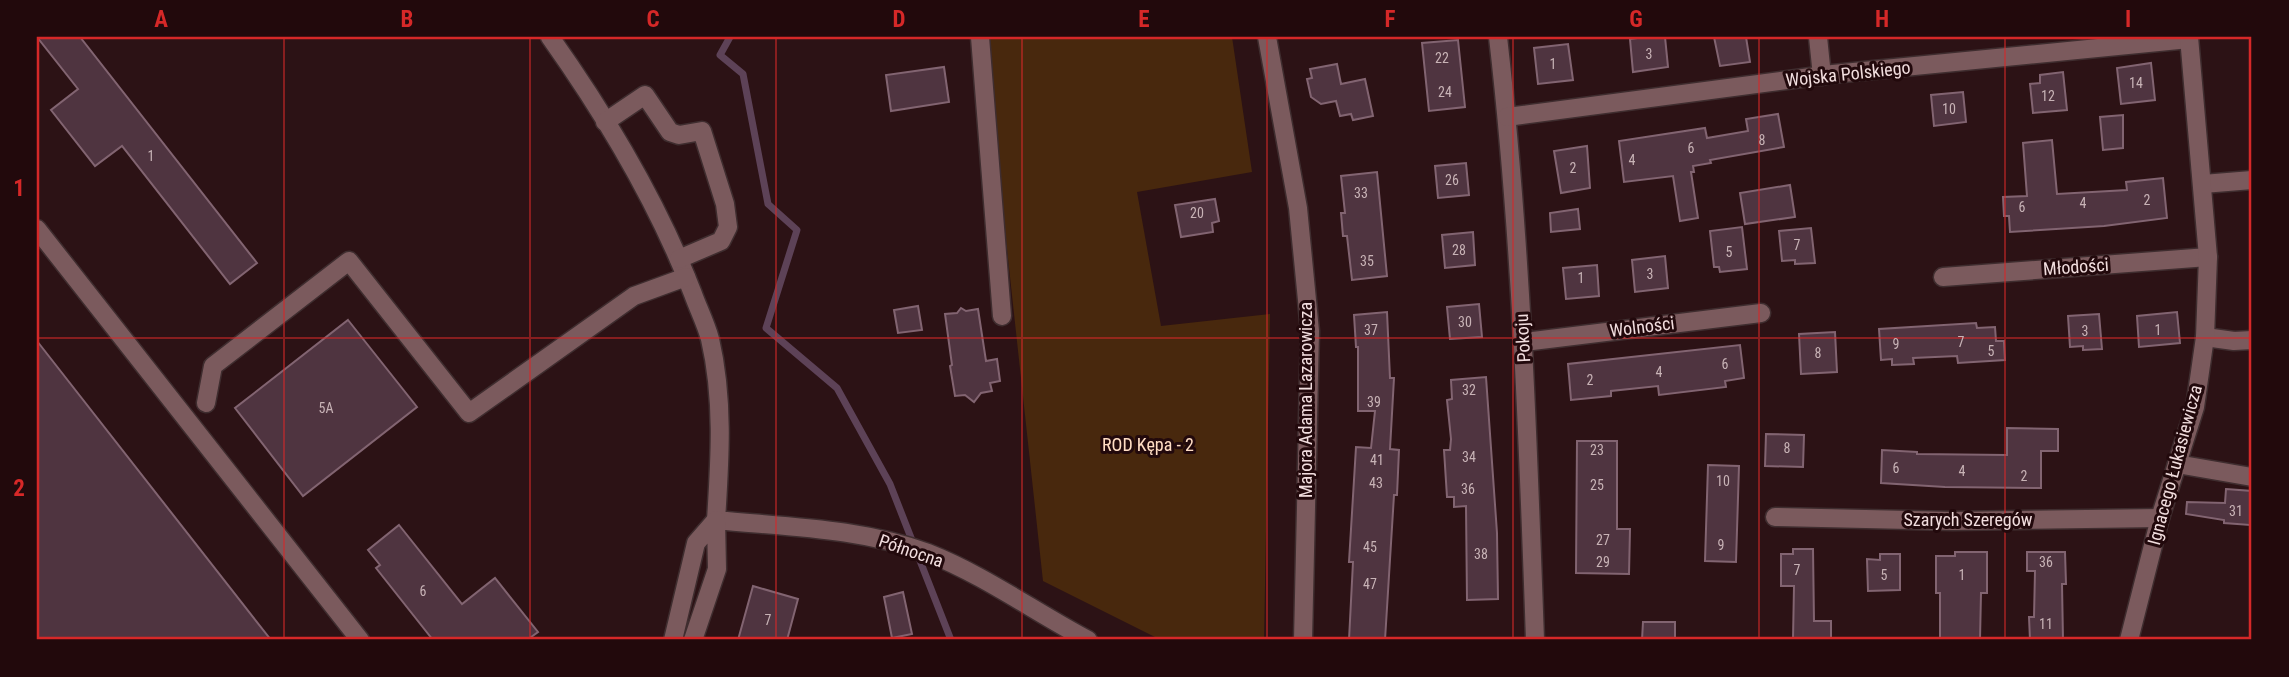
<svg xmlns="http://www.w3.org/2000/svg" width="2289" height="677" viewBox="0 0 2289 677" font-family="'Roboto Condensed',sans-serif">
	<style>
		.green { fill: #48280d }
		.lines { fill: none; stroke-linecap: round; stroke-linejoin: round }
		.stream { stroke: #5d4257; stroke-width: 7 }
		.building { fill: #4f3440; stroke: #826471; stroke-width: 2 }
		.minor-casing { stroke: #3f2d2f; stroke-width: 21 }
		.minor { stroke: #7b5a5d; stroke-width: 18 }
		.grid { fill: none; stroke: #d62828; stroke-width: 2; stroke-opacity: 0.55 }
		.labels { text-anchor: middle; stroke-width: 6; stroke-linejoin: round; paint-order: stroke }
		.number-label { font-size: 14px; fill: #c8b3b6 }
		.street-label { font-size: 18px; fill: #f1ddde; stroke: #22090c }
		.park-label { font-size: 18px; fill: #ffddc4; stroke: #22090c }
		.neatline { fill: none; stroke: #d62828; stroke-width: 2.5 }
		.grid-label { font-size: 23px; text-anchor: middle; font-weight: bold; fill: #d62828 }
	</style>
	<rect width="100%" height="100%" fill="#2c1215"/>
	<!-- green -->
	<polygon class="green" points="984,37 1232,37 1252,172 1137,192 1161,326 1270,314 1264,640 1161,640 1043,581"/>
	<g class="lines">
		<!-- stream -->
		<polyline class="stream" points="730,37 720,55 743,74 768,204 797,230 766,328 837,388 890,484 951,640"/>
	</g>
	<!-- building -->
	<g class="building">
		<polygon points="37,37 80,37 257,263 230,284 122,146 95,166 51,110 78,89"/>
		<polygon points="1645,37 1665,37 1668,67 1633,72 1630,39"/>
		<polygon points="1714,37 1746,37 1750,62 1720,66"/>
		<polygon points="1458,40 1465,107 1429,111 1422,43"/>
		<polygon points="1568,44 1573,80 1538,84 1534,48"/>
		<polygon points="2151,63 2155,100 2121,104 2117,68"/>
		<polygon points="1337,64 1341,84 1365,79 1373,116 1353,120 1351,114 1340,116 1336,101 1321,104 1311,97 1307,79 1312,78 1310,69"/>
		<polygon points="944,67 949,102 891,111 886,75"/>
		<polygon points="2063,72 2067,110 2033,113 2030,84 2040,83 2040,75"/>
		<polygon points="1963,92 1966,122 1934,126 1931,95"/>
		<polygon points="1778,114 1784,147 1710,160 1711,163 1693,166 1694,172 1691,172 1698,218 1680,221 1673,176 1624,182 1619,141 1705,128 1707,138 1748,131 1746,119"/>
		<polygon points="2123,115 2123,148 2103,150 2100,117"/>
		<polygon points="2052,140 2057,194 2127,190 2126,182 2163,178 2167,218 2104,226 2010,232 2009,216 2004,216 2003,197 2027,196 2023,143"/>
		<polygon points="1587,146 1590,188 1561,193 1554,151"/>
		<polygon points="1466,163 1469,195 1438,198 1435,166"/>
		<polygon points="1377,172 1387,276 1352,280 1347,236 1343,236 1341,213 1345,213 1341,176"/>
		<polygon points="1790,185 1795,217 1745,224 1740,193"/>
		<polygon points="1215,199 1219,221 1212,223 1213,232 1181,237 1175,205"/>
		<polygon points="1578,209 1580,229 1551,232 1550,213"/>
		<polygon points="1742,227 1747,269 1720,272 1719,267 1714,267 1710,231"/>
		<polygon points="1811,228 1815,263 1795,264 1795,260 1782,261 1779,231"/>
		<polygon points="1473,232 1475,265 1445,268 1442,235"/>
		<polygon points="1665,256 1668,288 1635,292 1632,260"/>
		<polygon points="1597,265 1599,296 1566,299 1563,268"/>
		<polygon points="1479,304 1482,337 1450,339 1447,307"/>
		<polygon points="918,306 922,330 898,333 894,310"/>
		<polygon points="961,308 966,311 978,309 986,361 997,359 1000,381 990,383 992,391 981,393 974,402 965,395 955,396 950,366 952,365 945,314 957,313"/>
		<polygon points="1387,312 1390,378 1394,378 1390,449 1399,450 1397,495 1394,495 1385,640 1349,640 1353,562 1349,562 1356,447 1371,448 1375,411 1358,411 1358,347 1356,347 1354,315"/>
		<polygon points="2177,312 2180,343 2139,347 2137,316"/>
		<polygon points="2099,314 2102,349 2083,350 2083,346 2070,347 2068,316"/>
		<polygon points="348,320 417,407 303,496 235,408"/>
		<polygon points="1976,323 1977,328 1995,327 1996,341 2004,341 2005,360 1958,363 1957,356 1913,358 1914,364 1892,365 1892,359 1881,360 1879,329"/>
		<polygon points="1835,332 1837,372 1801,374 1799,334"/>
		<polygon points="37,341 271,640 37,640"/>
		<polygon points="1740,345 1744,378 1725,381 1726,387 1659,395 1658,386 1611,391 1611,396 1571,400 1568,364"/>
		<polygon points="1486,377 1497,533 1498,599 1467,600 1466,506 1454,507 1454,497 1447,497 1444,450 1450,450 1451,439 1447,400 1452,399 1451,380"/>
		<polygon points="2007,428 2058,429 2058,451 2041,451 2041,488 1945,487 1881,483 1882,450 1917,452 1917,454 2007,455"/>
		<polygon points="1766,434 1804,435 1803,467 1765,466"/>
		<polygon points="1577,441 1617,441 1617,529 1630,529 1629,574 1576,573"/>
		<polygon points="1708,465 1739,466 1736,562 1705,561"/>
		<polygon points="2226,489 2252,491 2250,525 2224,523 2224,520 2186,514 2187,502 2225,503"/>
		<polygon points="399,525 462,604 495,578 538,632 527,640 433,640 376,568 380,565 368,550"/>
		<polygon points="1793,549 1813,549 1814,621 1831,621 1831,640 1793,640 1794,586 1781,586 1781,554 1793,554"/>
		<polygon points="1955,552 1987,552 1987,593 1981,593 1980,640 1940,640 1940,593 1936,593 1936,556 1955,556"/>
		<polygon points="2027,552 2065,552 2066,584 2062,584 2063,640 2030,640 2029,617 2034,617 2035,571 2027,571"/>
		<polygon points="1880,554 1900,554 1900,590 1868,591 1867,559 1880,560"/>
		<polygon points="753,586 798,599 787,640 738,640"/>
		<polygon points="903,592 912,634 892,638 884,597"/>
		<polygon points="1643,622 1675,622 1675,640 1642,640"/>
	</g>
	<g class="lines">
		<!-- minor casing -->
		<g class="minor-casing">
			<g id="minor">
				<path d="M550,37C606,116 658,203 693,294C698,308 706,324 710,339C724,399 720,459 716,520C787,527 861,528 928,553C984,575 1035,612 1088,640"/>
				<polyline points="980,37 1002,316"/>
				<polyline points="1267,37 1298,208 1310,331 1303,640"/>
				<path d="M1498,37C1521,237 1528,439 1535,640"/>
				<polyline points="1818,37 1822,76"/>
				<polyline points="1507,117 1833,74 2189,39"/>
				<polyline points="605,122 645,95 670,132 679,135 702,131 725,204 728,227 721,241 679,259"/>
				<polyline points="2203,184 2252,180"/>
				<polyline points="37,229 360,640"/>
				<polyline points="1943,277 2208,257"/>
				<polyline points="2205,337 2234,341 2252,340"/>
				<polyline points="1524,342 1761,313"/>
				<polyline points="206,403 213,366 349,261 469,413 634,296 686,277"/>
				<polyline points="2177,464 2252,477"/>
				<polyline points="1775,517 1953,521 2160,518"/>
				<polyline points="673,640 696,543 716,520 717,569 693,640"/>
				<polyline points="2129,640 2160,518 2195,407 2205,337 2208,257 2189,37"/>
			</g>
		</g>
		<!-- minor -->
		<use href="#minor" class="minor"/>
	</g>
	<!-- grid -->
	<path class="grid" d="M284,37V640M530,37V640M776,37V640M1022,37V640M1267,37V640M1513,37V640M1759,37V640M2005,37V640M37,338H2252"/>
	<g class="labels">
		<!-- number labels -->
		<g class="number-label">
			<text x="1649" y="59">3</text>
			<text x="1442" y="63">22</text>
			<text x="1553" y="69">1</text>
			<text x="2136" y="88">14</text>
			<text x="1445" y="97">24</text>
			<text x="2048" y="101">12</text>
			<text x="1949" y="114">10</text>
			<text x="1762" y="145">8</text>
			<text x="1691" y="153">6</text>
			<text x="151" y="161">1</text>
			<text x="1632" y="165">4</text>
			<text x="1573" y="173">2</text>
			<text x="1452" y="185">26</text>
			<text x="1361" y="198">33</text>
			<text x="2147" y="205">2</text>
			<text x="2083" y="208">4</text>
			<text x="2022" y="212">6</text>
			<text x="1197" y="218">20</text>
			<text x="1797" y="250">7</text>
			<text x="1459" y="255">28</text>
			<text x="1729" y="257">5</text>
			<text x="1367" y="266">35</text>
			<text x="1650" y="279">3</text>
			<text x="1581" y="283">1</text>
			<text x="1465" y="327">30</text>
			<text x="1371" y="335">37</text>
			<text x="2158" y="335">1</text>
			<text x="2085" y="336">3</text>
			<text x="1961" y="347">7</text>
			<text x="1896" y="349">9</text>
			<text x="1991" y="356">5</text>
			<text x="1818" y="358">8</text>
			<text x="1725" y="369">6</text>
			<text x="1659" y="377">4</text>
			<text x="1590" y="385">2</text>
			<text x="1469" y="395">32</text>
			<text x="1374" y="407">39</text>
			<text x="326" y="413">5A</text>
			<text x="1787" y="453">8</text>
			<text x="1597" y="455">23</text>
			<text x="1469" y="462">34</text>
			<text x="1377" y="465">41</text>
			<text x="1896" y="473">6</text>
			<text x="1962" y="476">4</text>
			<text x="2024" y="481">2</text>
			<text x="1723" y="486">10</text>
			<text x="1376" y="488">43</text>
			<text x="1597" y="490">25</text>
			<text x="1468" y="494">36</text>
			<text x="2236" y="516">31</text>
			<text x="1603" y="545">27</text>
			<text x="1721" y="550">9</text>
			<text x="1370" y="552">45</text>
			<text x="1481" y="559">38</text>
			<text x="1603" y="567">29</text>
			<text x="2046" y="567">36</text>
			<text x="1797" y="575">7</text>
			<text x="1884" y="580">5</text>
			<text x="1962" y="580">1</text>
			<text x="1370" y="589">47</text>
			<text x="423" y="596">6</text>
			<text x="768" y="625">7</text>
			<text x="2046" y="629">11</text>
		</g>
		<!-- street labels -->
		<g class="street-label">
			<text transform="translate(1848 74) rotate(-6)" y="6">Wojska Polskiego</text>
			<text transform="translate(2076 267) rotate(-4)" y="6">Młodości</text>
			<text transform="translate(1642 327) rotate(-7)" y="6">Wolności</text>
			<text transform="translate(1523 338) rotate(-93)" y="6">Pokoju</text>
			<text transform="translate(1306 400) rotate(-90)" y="6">Majora Adama Lazarowicza</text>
			<text transform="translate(2175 465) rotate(-75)" y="6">Ignacego Łukasiewicza</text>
			<text x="1968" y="526">Szarych Szeregów</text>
			<text transform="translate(911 551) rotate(19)" y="6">Północna</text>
		</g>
		<!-- park labels -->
		<g class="park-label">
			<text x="1148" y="451">ROD Kępa - 2</text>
		</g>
	</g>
	<!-- border -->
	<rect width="2289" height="677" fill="none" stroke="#22090c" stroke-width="77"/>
	<rect x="38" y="38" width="2212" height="600" class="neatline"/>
	<g class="grid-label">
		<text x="161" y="27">A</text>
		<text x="407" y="27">B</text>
		<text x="653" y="27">C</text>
		<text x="899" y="27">D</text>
		<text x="1144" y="27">E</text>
		<text x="1390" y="27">F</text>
		<text x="1636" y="27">G</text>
		<text x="1882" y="27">H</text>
		<text x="2128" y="27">I</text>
		<text x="19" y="196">1</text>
		<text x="19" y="496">2</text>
	</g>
</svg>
